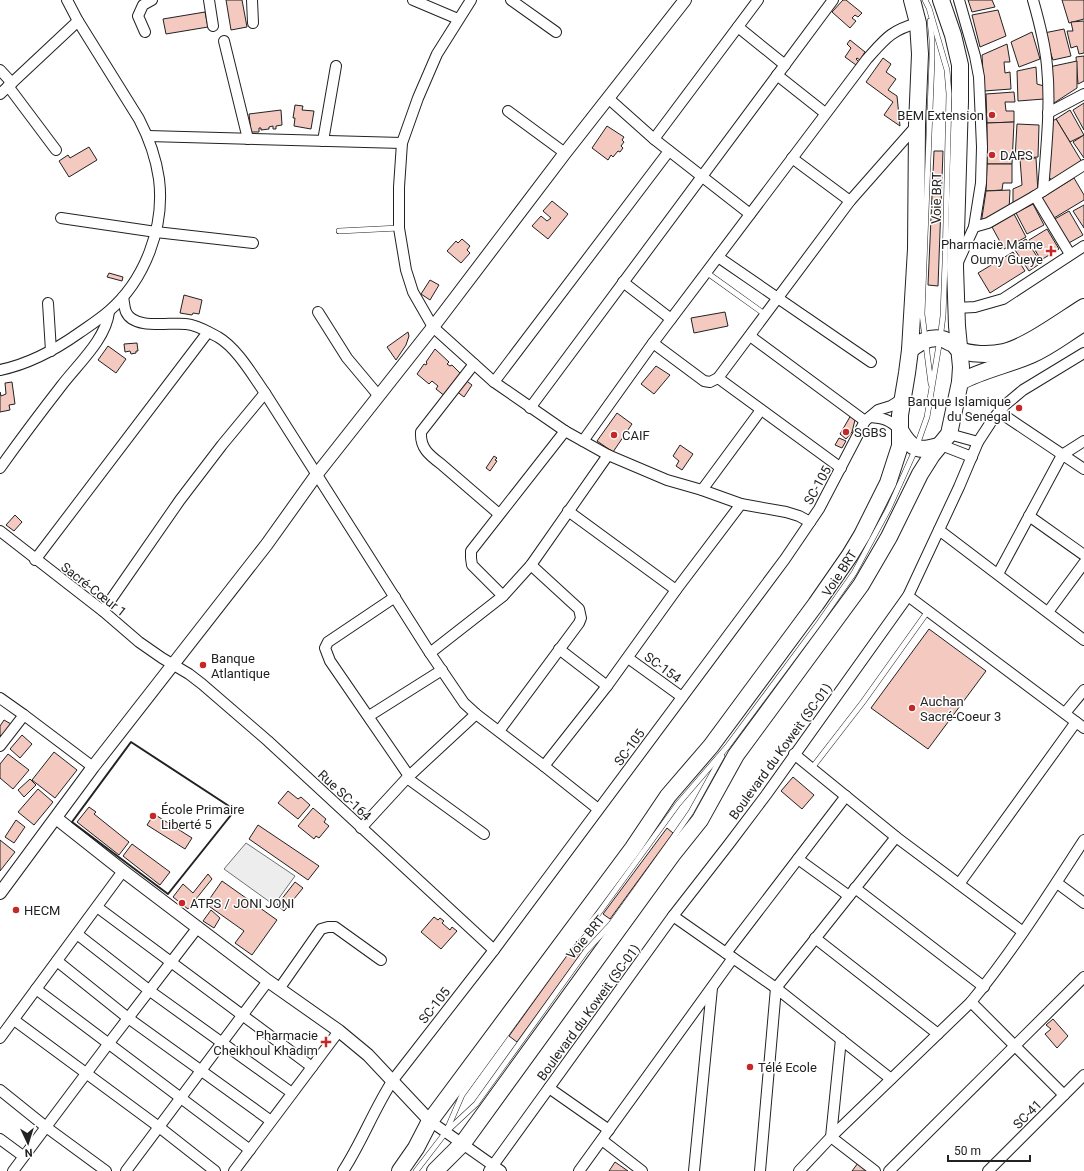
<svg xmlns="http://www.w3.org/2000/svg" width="1084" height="1171" viewBox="0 0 1084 1171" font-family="Roboto,sans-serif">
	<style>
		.parking { fill: #ededed; stroke: #6f6f6f }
		.building { fill: #f3c9c0; stroke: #222 }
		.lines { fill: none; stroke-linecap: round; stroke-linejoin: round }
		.service-casing { stroke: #222; stroke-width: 6 }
		.minor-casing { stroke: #222; stroke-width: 12 }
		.tertiary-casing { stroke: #222; stroke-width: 14 }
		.primary-casing { stroke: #222; stroke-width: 18 }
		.service { stroke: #fff; stroke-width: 5 }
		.minor { stroke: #fff; stroke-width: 10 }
		.tertiary { stroke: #fff; stroke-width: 12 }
		.primary { stroke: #fff; stroke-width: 16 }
		.wall { stroke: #222; stroke-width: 2 }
		.poi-dot { fill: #c62828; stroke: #fff; stroke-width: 1.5 }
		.labels { text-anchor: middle; stroke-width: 3; stroke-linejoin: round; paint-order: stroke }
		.poi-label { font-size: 13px; fill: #222; stroke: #fff; text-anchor: start }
		.street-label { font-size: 13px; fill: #222; stroke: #fff }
	</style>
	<rect width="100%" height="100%" fill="#fff"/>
	<!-- parking -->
	<polygon class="parking" points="246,843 295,876 274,905 224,869"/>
	<!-- building -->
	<g class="building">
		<polygon points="226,0 242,0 247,27 231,30"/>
		<polygon points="843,0 846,0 862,13 858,17 855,15 852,18 856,21 850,28 832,12"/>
		<polygon points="968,0 992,0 995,7 972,12"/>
		<polygon points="1062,0 1084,0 1084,19 1069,23"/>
		<polygon points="998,10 1006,36 980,47 972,15"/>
		<polygon points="205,12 208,27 166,34 163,19"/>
		<polygon points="1084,21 1084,53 1079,54 1077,46 1071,48 1067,31 1073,31 1071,22"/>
		<polygon points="1064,29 1071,56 1053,60 1044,33"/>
		<polygon points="1032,32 1040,59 1019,67 1011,42"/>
		<polygon points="850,40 865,52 860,60 857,58 856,59 859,62 856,65 845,57 851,48 847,44"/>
		<polygon points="1007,44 1010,62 1004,62 1005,73 1010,72 1011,89 984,91 982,55"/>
		<polygon points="1084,56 1084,81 1078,84 1076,57"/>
		<polygon points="883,58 891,64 886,72 896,79 888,90 897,96 900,126 884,115 893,102 866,82"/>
		<polygon points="1077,61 1077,88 1054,103 1049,99 1049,67"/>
		<polygon points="1036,67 1037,84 1044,86 1044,99 1018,101 1017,71"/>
		<polygon points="1014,92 1015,102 1005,102 1006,111 1014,111 1014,122 987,123 986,94"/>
		<polygon points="1084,103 1084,130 1073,110"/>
		<polygon points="295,105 303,106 302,110 314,111 311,129 294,126 295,118 293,118"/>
		<polygon points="281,110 282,125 276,126 276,129 273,129 273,126 269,127 269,129 261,130 261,128 259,128 259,132 251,132 249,114"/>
		<polygon points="1070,110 1084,135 1070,142 1056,119"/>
		<polygon points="1056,119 1082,162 1054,183 1049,177 1051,122"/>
		<polygon points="1014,122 1012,164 987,164 987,123"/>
		<polygon points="1017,124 1039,125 1038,157 1015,159"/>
		<polygon points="607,126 624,137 622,140 624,142 621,146 623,148 620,152 618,151 613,157 611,155 608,160 592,148"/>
		<polygon points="1084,135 1084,158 1073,142"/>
		<polygon points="89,147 97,160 69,177 59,161 68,155 70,158"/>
		<polygon points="934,151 943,151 938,286 928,285"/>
		<polygon points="1036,158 1038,193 1013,208 1013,189 1022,185 1020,159"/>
		<polygon points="987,164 1012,164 1012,183 1003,183 1002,190 986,191"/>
		<polygon points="1074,178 1084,195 1084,200 1054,218 1042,198"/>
		<polygon points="1010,190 1009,210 981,224 986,191"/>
		<polygon points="552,201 568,214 548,239 532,226 541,216 547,221 551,218 543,211"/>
		<polygon points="1033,204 1044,225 1027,234 1016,213"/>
		<polygon points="1084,205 1084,228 1073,211"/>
		<polygon points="1069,211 1083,235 1067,244 1053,220"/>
		<polygon points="1014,214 1026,237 1004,249 992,227"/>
		<polygon points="1047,229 1059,249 1041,260 1029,240"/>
		<polygon points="462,239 470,246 467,250 470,253 461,263 447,251 456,241 458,243"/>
		<polygon points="1026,239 1041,263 1029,271 1013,247"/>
		<polygon points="1013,252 1025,271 990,293 978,273"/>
		<polygon points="109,273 123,277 122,281 107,277"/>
		<polygon points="430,280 439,285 430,300 421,294"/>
		<polygon points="184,295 202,300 199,314 193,313 192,315 180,313"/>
		<polygon points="725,312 728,326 694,333 691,318"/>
		<polygon points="408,332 409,336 406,345 396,360 387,347"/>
		<polygon points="137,343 138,351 136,351 136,353 131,354 130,351 125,352 124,344"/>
		<polygon points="108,346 126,359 116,373 98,360"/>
		<polygon points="435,349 449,362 447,364 450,366 452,365 463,376 446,397 436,389 438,386 432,381 429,384 417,374 424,364 426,365 427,363 426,362"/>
		<polygon points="656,366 670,375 654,394 641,384"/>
		<polygon points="464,379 472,385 464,397 456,391"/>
		<polygon points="12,382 15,404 9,405 10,410 0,412 0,392 1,396 6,394 5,383"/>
		<polygon points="617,413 632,424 613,452 597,441"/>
		<polygon points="851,415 855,420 852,432 846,439 840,434"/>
		<polygon points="839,438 846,441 842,448 835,445"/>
		<polygon points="680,445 693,454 682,470 676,466 679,461 673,456"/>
		<polygon points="494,456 497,458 495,460 497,461 490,471 486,468"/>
		<polygon points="15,515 22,522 14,531 6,525"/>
		<polygon points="929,629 986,671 928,749 871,708"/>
		<polygon points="4,720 11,724 2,737 0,735 0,726"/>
		<polygon points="22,735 32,744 20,758 10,749"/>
		<polygon points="54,752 77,770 55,798 32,780"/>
		<polygon points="8,754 29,770 13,789 0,778 0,764"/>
		<polygon points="793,777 814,795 802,809 781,791"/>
		<polygon points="30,779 36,785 24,797 18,790"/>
		<polygon points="38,789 53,802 34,825 18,812"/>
		<polygon points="288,791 298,799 301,797 310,805 298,819 278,803"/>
		<polygon points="89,807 96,812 94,814 129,842 119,855 77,822"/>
		<polygon points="313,808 326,819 324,822 329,826 319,838 316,836 314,839 298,826"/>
		<polygon points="154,814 192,838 185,849 147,825"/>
		<polygon points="16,820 25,827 14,843 5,837"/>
		<polygon points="258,825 319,866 308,880 249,839"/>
		<polygon points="667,828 673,833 610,919 603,914"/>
		<polygon points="0,840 15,852 0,871"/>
		<polygon points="132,844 170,872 160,885 123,856"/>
		<polygon points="208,874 212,879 188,909 173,897 183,884 193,893"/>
		<polygon points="222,881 277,920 252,955 235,943 244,931 206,904"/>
		<polygon points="295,882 303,888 284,911 277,905"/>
		<polygon points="211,910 220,918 214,928 203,921"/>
		<polygon points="434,917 438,920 440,918 444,921 442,923 450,930 452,927 457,931 441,949 421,932"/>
		<polygon points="576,943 584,949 517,1042 509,1036"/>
		<polygon points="1053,1019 1068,1036 1057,1048 1045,1034 1051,1029 1046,1025"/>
		<polygon points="615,1162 628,1171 609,1171"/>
		<polygon points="858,1163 866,1171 852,1171"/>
	</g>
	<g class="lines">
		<!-- service casing -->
		<g class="service-casing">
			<g id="service">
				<polyline points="930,21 932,40 932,59 922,314 931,384"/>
				<polyline points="339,231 399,228"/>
				<polyline points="706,272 766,315"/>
				<polyline points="812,768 863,702 928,611"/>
				<polyline points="446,1132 462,1095 574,941 598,914 678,804 727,747 819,623 854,573 889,508 916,448 927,417 940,339 943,316 945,263 949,94 947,70 929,8 925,0"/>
				<polyline points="416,1171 446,1132 476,1104 586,951 611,924 675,835 691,812 722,756"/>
			</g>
		</g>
		<!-- minor casing -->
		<g class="minor-casing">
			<g id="minor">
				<polyline points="209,0 213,26"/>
				<polyline points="252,0 253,23"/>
				<polyline points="413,0 458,19"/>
				<polyline points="471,0 437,54 418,98 402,143 399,187 399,228 406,270 413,292 433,327 494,382 565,431 608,455 667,480 702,490 741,504 786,512 799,516 810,522"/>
				<polyline points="511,0 556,32"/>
				<path d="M1033,0C1039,21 1045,43 1047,66C1051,107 1046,149 1043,191"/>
				<polyline points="738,27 785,65"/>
				<polyline points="145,32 138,16 143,5 152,0"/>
				<polyline points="224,41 248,139"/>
				<polyline points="0,70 12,83"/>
				<polyline points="777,75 825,113"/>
				<polyline points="8,86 56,150"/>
				<polyline points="0,94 78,21"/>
				<polyline points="608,98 654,139 750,214"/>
				<polyline points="508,111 565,153"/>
				<polyline points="1048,113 1084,94"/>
				<polyline points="148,136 402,143"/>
				<polyline points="654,139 758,0"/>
				<polyline points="323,141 336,66"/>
				<polyline points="792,158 850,201"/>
				<polyline points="1035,196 1070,254"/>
				<polyline points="61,218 156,232 253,243"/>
				<polyline points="974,227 988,223 1035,196 1084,165"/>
				<polyline points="718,257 871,362"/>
				<polyline points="958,262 974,227 981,183 982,147 979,77 975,56 959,0"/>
				<polyline points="623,282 671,319"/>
				<path d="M123,297C124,301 124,307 126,312C134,330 170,322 186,324C198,325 208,332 218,337C237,348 253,376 265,393L430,653L464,703L476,714L544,766L598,809"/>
				<polyline points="48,303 51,351"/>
				<polyline points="956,308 975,307 1003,299 1084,246"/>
				<polyline points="318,312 347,358 378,395"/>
				<polyline points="750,336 865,421"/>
				<polyline points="653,343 704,381 710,382 718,378 850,201 917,125"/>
				<path d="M474,364L421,432C420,448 429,455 441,464L499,514"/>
				<path d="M0,370C29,364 55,350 79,333C89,326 100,319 109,311C145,280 165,227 159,179C156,158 149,138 139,119L78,21L67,0"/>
				<polyline points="718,378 841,468"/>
				<polyline points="494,382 669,151"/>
				<polyline points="530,408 833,0"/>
				<polyline points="999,412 1084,469"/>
				<path d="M870,417C884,418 890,420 900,430"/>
				<polyline points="949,434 978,442"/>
				<path d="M583,441L653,343L867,59C885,39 891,30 918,23"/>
				<polyline points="941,445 972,457"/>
				<path d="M0,468C20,440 41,412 62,385C78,364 106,339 109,312"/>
				<polyline points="702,490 761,410"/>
				<polyline points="568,511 676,590"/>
				<polyline points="1029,516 1084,555"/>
				<polyline points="939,530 1084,640"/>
				<polyline points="0,531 103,611 139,642 162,658 189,674 202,684 268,741 494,950"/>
				<polyline points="35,560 208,332"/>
				<polyline points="998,574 1062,455 1084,441"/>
				<polyline points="503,596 472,565 471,558 471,551 565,431"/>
				<polyline points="908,596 1084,728"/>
				<polyline points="395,597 328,642 325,648 330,661 409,776"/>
				<polyline points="103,611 180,500 222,445 265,393"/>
				<polyline points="1048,612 1084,563"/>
				<polyline points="559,649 607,686"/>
				<polyline points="430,653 503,596 531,565 608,455"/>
				<polyline points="628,658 682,697"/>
				<polyline points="0,698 24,715 93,767"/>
				<polyline points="1065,713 1084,690"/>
				<polyline points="369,716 442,670"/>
				<polyline points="499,731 579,623 581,618 579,609 531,565"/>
				<polyline points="0,746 24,715"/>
				<polyline points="794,754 896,837 1023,932"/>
				<polyline points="544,766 607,686 676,590 741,504"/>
				<polyline points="407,778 484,834"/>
				<polyline points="361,828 407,778 476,714"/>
				<polyline points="798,859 849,896"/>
				<polyline points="1057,883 1084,903"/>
				<polyline points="959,884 1076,722"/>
				<polyline points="855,888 984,987"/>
				<polyline points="97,907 312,1067"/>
				<polyline points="673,916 776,988 891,1079"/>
				<polyline points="77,934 150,991 292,1093"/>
				<polyline points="815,938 938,1034"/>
				<polyline points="726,953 846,796"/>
				<polyline points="57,961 128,1018 271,1121"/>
				<polyline points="36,989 250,1150"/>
				<polyline points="279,989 321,929 328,927 335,927 381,960"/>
				<polyline points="971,1002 1064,1095"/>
				<polyline points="14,1020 159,1127 215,1171"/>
				<polyline points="0,1038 123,871"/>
				<polyline points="841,1039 831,1137 875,1171"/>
				<polyline points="549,1088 609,1130"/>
				<polyline points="0,1090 46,1127 106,1171"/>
				<polyline points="430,1121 501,1171"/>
				<polyline points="0,1139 23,1156"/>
				<polyline points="602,1140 642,1171"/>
				<polyline points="13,1171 109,1043 198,927"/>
				<polyline points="126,1171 268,981"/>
				<polyline points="234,1171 339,1031"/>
				<path d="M343,1171C362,1142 374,1109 393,1080L494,950L785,559L819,509L865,421L878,410L891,406L902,399"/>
				<polyline points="489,1171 673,916 729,844 766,795 908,596 959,487 978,442 993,419 1005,405 1023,390 1084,353"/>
				<polyline points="579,1171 733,958"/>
				<polyline points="694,1171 712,988"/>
				<polyline points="760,1171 776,988 896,837"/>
				<path d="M799,1171L831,1137L971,1002C1013,951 1048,895 1084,840"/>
				<polyline points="889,1171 1084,977"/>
				<polyline points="988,1171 1084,1075"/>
			</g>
		</g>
		<!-- tertiary casing -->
		<g class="tertiary-casing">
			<g id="tertiary">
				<polyline points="56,818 123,871 268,981 339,1031 368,1055 430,1121"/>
				<polyline points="0,893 93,767 267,544 317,474 433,327 565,153 685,0"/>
			</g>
		</g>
		<!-- primary casing -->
		<g class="primary-casing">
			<g id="primary">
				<path d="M910,350C922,340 936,333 951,343C954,344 956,347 958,349C969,355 991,355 1004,352C1028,346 1063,320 1084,307"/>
				<path d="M960,382C982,370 1008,365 1031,355C1050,347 1067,333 1084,323"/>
				<path d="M900,430C912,451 919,452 941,445"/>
				<polyline points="400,1171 416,1148 430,1121 633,848 668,796 711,746 816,604 850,555 862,535 888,483 900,446 900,415 907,373 910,350 916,249 917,125 920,54 918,23 912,0"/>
				<polyline points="435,1171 463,1143 672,855 700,820 736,755 861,585 889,537 920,474 932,455 949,434 960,382 961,367 957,326 955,267 960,101 960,65 953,35 941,0"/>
			</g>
		</g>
		<!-- service -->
		<use href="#service" class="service"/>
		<!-- minor -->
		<use href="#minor" class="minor"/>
		<!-- tertiary -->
		<use href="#tertiary" class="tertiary"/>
		<!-- primary -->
		<use href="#primary" class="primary"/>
		<!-- wall -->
		<polygon class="wall" points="131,742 235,810 168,894 72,822"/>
	</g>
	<!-- markers -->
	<g class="poi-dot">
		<circle cx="992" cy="115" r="4"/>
		<circle cx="992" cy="155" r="4"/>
		<path d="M1049 245h4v4h4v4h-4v4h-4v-4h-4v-4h4z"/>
		<circle cx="1019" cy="408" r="4"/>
		<circle cx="846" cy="432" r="4"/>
		<circle cx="614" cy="435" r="4"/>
		<circle cx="203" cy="665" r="4"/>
		<circle cx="912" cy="708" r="4"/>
		<circle cx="153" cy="816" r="4"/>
		<circle cx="182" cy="903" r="4"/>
		<circle cx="16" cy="910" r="4"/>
		<path d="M324 1036h4v4h4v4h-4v4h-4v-4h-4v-4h4z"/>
		<circle cx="750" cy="1067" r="4"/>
	</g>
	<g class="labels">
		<!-- poi labels -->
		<g class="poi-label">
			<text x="984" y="120" text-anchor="end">BEM Extension</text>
			<text x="1000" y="160">DAPS</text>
			<text x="1043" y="249" text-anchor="end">Pharmacie Mame<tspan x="1043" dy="15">Oumy Gueye</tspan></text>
			<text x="1011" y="406" text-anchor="end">Banque Islamique<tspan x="1011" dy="15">du Senegal</tspan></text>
			<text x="854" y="437">SGBS</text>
			<text x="622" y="440">CAIF</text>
			<text x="211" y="663">Banque<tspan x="211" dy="15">Atlantique</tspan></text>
			<text x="920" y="706">Auchan<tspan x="920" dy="15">Sacré-Coeur 3</tspan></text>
			<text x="161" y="814">École Primaire<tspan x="161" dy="15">Liberté 5</tspan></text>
			<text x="190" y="908">ATPS / JONI JONI</text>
			<text x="24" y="915">HECM</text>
			<text x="318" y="1040" text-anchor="end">Pharmacie<tspan x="318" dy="15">Cheikhoul Khadim</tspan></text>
			<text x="758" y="1072">Télé Ecole</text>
		</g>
		<!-- street labels -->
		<g class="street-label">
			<text transform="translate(936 198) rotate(-89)" y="5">Voie BRT</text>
			<text transform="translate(817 485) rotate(-61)" y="5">SC-105</text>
			<text transform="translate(839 573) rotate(-57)" y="5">Voie BRT</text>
			<text transform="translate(94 589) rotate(38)" y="5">Sacré-Cœur 1</text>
			<text transform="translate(663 667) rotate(36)" y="5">SC-154</text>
			<text transform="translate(629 747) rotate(-54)" y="5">SC-105</text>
			<text transform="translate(780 751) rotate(-54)" y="5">Boulevard du Koweit (SC-01)</text>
			<text transform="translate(345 795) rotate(43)" y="5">Rue SC-164</text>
			<text transform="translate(585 937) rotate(-51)" y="5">Voie BRT</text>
			<text transform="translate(434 1005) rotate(-52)" y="5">SC-105</text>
			<text transform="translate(588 1012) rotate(-54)" y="5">Boulevard du Koweit (SC-01)</text>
			<text transform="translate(1027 1114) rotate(-45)" y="5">SC-41</text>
		</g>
	</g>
	<!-- north arrow -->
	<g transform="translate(28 1143) rotate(176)" stroke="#ffffff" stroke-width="3" paint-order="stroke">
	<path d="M0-3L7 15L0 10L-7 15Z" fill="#222222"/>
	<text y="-6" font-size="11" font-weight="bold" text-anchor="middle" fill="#222222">N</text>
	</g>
	<!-- scale -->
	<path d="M948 1155v6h82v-6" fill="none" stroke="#222222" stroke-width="2"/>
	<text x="954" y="1155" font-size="12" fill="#222222" stroke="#ffffff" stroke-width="3" paint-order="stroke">50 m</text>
</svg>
